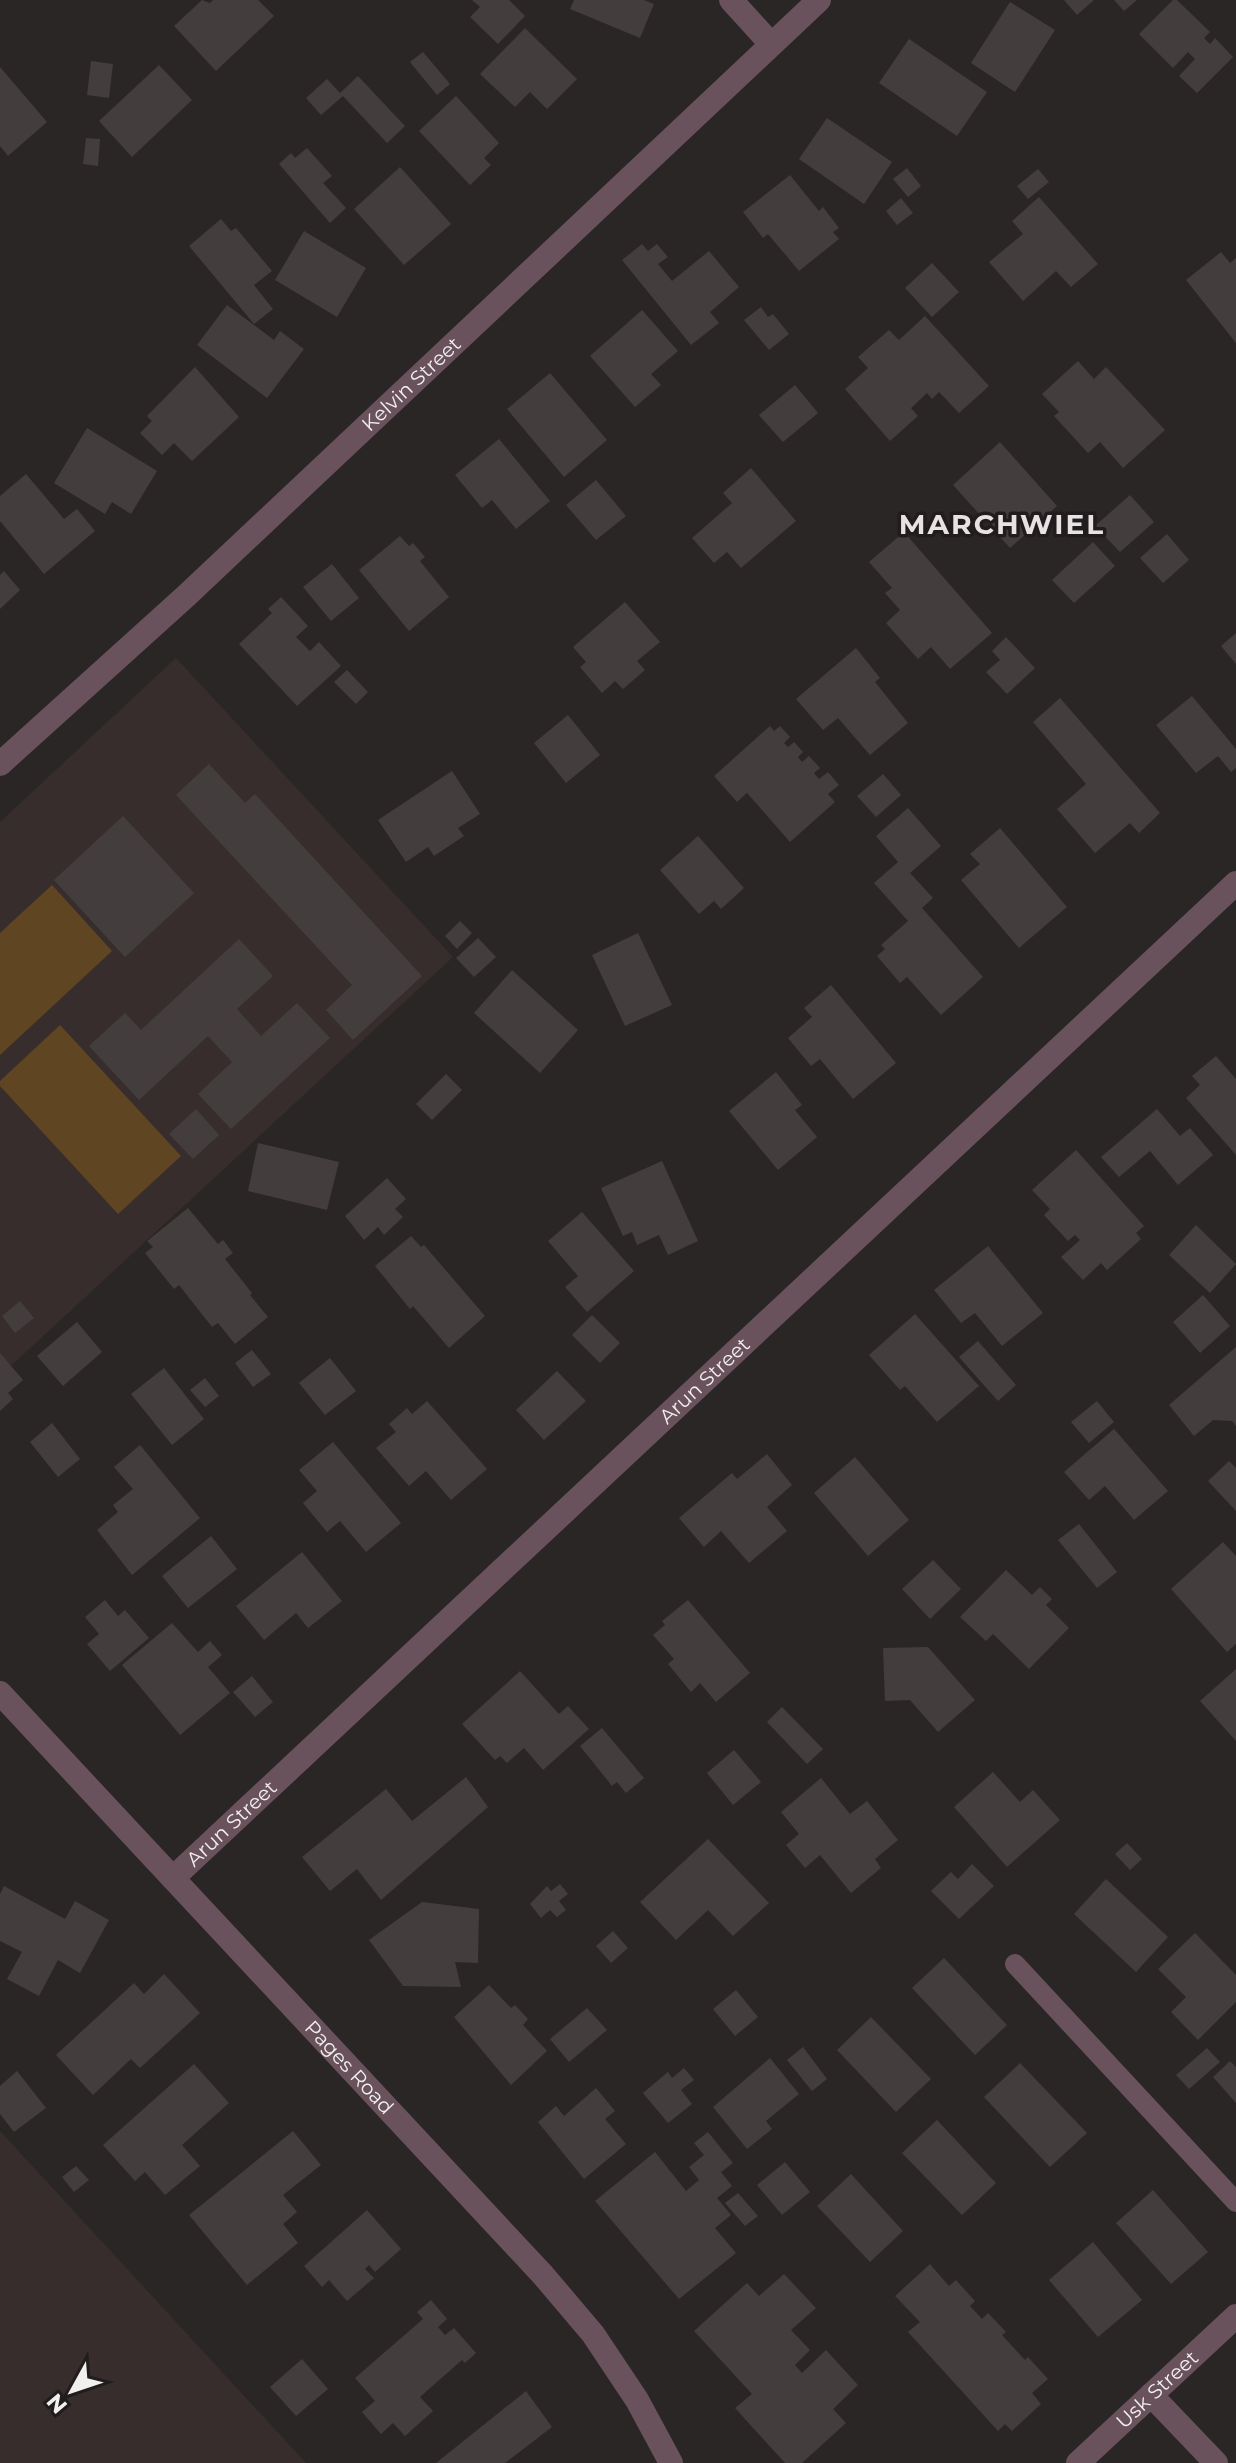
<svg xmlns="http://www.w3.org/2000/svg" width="1236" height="2463" viewBox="0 0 1236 2463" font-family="Montserrat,sans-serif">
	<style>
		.built { fill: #382d2d }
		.green { fill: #604523 }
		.building { fill: #433e3d }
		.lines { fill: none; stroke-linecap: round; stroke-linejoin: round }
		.service { stroke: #69525c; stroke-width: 20 }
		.minor { stroke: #69525c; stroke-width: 24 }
		.tertiary { stroke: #69525c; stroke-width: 24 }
		.labels { text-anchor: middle; stroke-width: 7; stroke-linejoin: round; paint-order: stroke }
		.street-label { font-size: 20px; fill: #f2efef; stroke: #211c1d }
		.district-label { font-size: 28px; font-weight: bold; letter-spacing: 2px; fill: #e8e2e2; stroke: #211c1d }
	</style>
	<rect width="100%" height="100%" fill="#2a2626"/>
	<!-- built -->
	<g class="built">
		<polygon points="176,658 453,957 0,1376 0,822"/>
		<polygon points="0,2131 306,2463 0,2463"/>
	</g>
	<!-- green -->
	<g class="green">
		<polygon points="52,885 112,951 0,1055 0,933"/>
		<polygon points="60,1025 181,1156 118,1214 0,1086 0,1081"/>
	</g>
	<!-- building -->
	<g class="building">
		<polygon points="202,0 210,3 213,0 258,0 274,16 216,71 174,26"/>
		<polygon points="472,0 509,0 525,16 498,44 470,17 480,7"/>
		<polygon points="574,0 644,0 654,4 640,38 570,9"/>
		<polygon points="1064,0 1094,0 1077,15"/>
		<polygon points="1114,0 1137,0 1124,11"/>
		<polygon points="1173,0 1177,0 1210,32 1204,38 1210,44 1215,38 1233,57 1197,93 1179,76 1195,59 1188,52 1173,68 1139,34"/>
		<polygon points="1010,2 1055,30 1015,92 971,63"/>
		<polygon points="525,28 577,79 547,109 530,92 515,107 480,74"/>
		<polygon points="909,39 987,92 957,136 879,83"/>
		<polygon points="423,52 450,84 437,95 410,62"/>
		<polygon points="91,61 113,64 109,98 87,95"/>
		<polygon points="159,65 192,100 132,157 99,121"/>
		<polygon points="0,67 47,122 8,156 0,146"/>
		<polygon points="358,76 405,126 387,143 343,96 321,115 306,98 327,79 340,93"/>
		<polygon points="456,96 499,143 484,158 491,165 470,185 419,131"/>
		<polygon points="827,118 892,162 864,204 799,159"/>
		<polygon points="86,138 100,139 98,166 83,164"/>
		<polygon points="307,148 332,176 323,183 346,208 330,223 279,164 291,153 295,158"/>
		<polygon points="400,167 451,224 404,265 354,209"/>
		<polygon points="907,168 921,186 908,197 893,179"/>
		<polygon points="1038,169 1049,182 1028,199 1017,186"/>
		<polygon points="790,175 819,211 823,207 839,228 833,232 839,239 799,271 768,234 763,238 743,212"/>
		<polygon points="1039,197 1098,264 1071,287 1056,271 1023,301 989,262 1023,234 1012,221"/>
		<polygon points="901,198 913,213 897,225 886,211"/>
		<polygon points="221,219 231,231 236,228 272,271 254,285 273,309 254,324 189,246"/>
		<polygon points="304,231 366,268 337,317 275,280"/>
		<polygon points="642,244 648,251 657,244 668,257 658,264 672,281 709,251 739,287 710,312 719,323 691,345 622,260"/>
		<polygon points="1221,252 1230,263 1236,258 1236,343 1186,280"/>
		<polygon points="932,263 959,292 932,317 905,288"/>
		<polygon points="227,305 274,340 280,331 304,349 267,398 197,345"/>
		<polygon points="761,307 768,317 773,314 789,334 769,350 744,320"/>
		<polygon points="642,310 678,351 651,374 661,385 635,407 590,356"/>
		<polygon points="925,316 989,386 959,413 939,392 932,399 927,393 911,408 918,416 890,441 845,389 868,368 858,357 889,330 899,340"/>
		<polygon points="1078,361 1094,379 1106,367 1165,430 1123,468 1100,442 1088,453 1054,416 1059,412 1042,394"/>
		<polygon points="195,367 239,417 192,461 174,443 162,455 140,433 152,421 147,416"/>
		<polygon points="550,373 607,440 564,477 507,409"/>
		<polygon points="795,385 818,413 783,442 759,415"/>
		<polygon points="87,428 157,471 131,514 112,502 105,514 54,483"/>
		<polygon points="499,439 550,501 516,529 492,500 482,508 455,475"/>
		<polygon points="1000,442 1057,506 1010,548 953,485"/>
		<polygon points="751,468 796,521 741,568 727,552 714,563 692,538 732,503 723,493"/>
		<polygon points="26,474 64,519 77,509 95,531 44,574 0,521 0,496"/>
		<polygon points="596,480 626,516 596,540 566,505"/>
		<polygon points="1130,495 1154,522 1120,552 1095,526"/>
		<polygon points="904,532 992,633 950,669 931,647 918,659 886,623 900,610 885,593 892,588 869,562"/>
		<polygon points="1167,534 1189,560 1163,583 1140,558"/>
		<polygon points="400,536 409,546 413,543 425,557 420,561 449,597 409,631 359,570"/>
		<polygon points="1093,542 1115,566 1074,603 1052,580"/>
		<polygon points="332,564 359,598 331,621 303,587"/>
		<polygon points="4,571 20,590 0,609 0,575"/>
		<polygon points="281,597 308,626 296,637 310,651 319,642 341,666 297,706 239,644 272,613 268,609"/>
		<polygon points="625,602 660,642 637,661 645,670 623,689 615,681 602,693 580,667 586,662 573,647"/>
		<polygon points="1236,633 1236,664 1221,646"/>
		<polygon points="1006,637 1035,668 1007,694 986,672 1000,660 992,651"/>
		<polygon points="856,648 880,678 875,682 908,723 870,755 838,718 823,730 796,699"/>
		<polygon points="347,670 368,692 356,704 334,682"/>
		<polygon points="1192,696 1236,749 1236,768 1231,772 1218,756 1196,773 1156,725"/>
		<polygon points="1060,698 1160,813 1139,833 1130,823 1095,853 1057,809 1086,784 1033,722"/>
		<polygon points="568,715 600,755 566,783 534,743"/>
		<polygon points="770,726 774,731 780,726 790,737 784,743 788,747 794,742 803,752 798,757 802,762 809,756 820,768 814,773 819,779 828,772 839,785 828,794 835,802 790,842 747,793 737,802 714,776"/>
		<polygon points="209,764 245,803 255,794 422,976 353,1040 326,1010 352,985 176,795"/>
		<polygon points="452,771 480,814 458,828 464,836 434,856 428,847 406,862 378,820"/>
		<polygon points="883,774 901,795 876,817 857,796"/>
		<polygon points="908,808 941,846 910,873 933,898 922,908 983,977 941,1015 907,977 900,983 877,956 885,949 881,945 908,921 874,883 898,862 876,836"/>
		<polygon points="123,816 194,893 125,957 54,880"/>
		<polygon points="1000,828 1067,907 1019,948 961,880 980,864 970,854"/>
		<polygon points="698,836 744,888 721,909 714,901 699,914 660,870"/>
		<polygon points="460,921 472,933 457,949 445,936"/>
		<polygon points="638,933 672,1005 625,1026 592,955"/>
		<polygon points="478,938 496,957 474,977 456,958"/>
		<polygon points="239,939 273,976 237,1009 261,1036 297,1003 330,1038 231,1129 198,1094 232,1062 208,1036 139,1100 89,1046 125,1013 141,1030"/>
		<polygon points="512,970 578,1030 540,1073 474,1013"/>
		<polygon points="831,985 896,1063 853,1099 820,1059 811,1066 788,1038 812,1017 804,1008"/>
		<polygon points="1216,1056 1236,1079 1236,1155 1186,1098 1200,1085 1192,1076"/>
		<polygon points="776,1072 802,1105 795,1110 817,1137 778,1170 729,1111"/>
		<polygon points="446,1074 462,1090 432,1120 416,1104"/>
		<polygon points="196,1109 219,1135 193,1159 169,1134"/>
		<polygon points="1157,1109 1180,1136 1190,1128 1213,1155 1178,1185 1150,1151 1119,1177 1101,1157"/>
		<polygon points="258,1143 339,1162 327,1210 248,1191"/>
		<polygon points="1076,1150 1144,1226 1136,1233 1141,1239 1107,1270 1101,1263 1083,1280 1061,1257 1080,1240 1075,1235 1068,1241 1044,1215 1050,1209 1032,1190"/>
		<polygon points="662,1161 698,1241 668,1255 659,1235 637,1245 632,1232 623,1236 601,1188"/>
		<polygon points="387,1178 406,1199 395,1209 403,1217 384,1235 378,1227 364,1240 345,1216"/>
		<polygon points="188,1208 218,1244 223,1240 233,1253 225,1259 252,1293 250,1295 268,1317 235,1344 218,1323 212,1327 179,1285 174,1289 145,1253 153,1247 147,1241"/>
		<polygon points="582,1212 634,1271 587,1312 565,1287 578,1276 548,1241"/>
		<polygon points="1196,1225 1236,1264 1210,1293 1169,1255"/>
		<polygon points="411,1236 421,1247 424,1245 485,1316 449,1348 413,1306 410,1309 375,1266"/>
		<polygon points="988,1246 1043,1313 1002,1346 975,1313 961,1323 934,1290"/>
		<polygon points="1203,1295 1230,1326 1200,1353 1173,1322"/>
		<polygon points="20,1301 34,1318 15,1333 2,1316"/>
		<polygon points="915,1314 979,1386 937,1422 905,1386 900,1390 869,1355"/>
		<polygon points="592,1315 620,1343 600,1363 572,1335"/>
		<polygon points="77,1322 102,1352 63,1386 37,1356"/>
		<polygon points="978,1341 1016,1385 998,1401 959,1357"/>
		<polygon points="1236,1347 1236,1426 1232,1421 1213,1420 1194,1436 1169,1405"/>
		<polygon points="252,1350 271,1374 253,1387 235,1363"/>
		<polygon points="0,1353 23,1380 8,1393 13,1399 0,1411"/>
		<polygon points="330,1358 356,1391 325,1415 299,1383"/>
		<polygon points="164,1368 204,1419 172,1445 131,1394"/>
		<polygon points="557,1371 586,1401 544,1440 516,1410"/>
		<polygon points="205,1378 219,1396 205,1407 190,1390"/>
		<polygon points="427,1401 487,1469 451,1500 426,1471 409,1486 376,1448 396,1432 389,1424 407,1408 412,1414"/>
		<polygon points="1097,1401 1114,1422 1089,1443 1071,1422"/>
		<polygon points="52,1423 80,1459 58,1477 30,1442"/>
		<polygon points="1114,1429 1168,1491 1134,1520 1105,1486 1089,1500 1064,1472"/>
		<polygon points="333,1442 401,1523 366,1552 340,1521 327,1532 303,1503 317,1491 299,1470"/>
		<polygon points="140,1445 200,1518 132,1575 97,1530 118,1512 113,1505 133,1489 114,1467"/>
		<polygon points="767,1454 792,1485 767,1507 787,1531 749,1563 721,1531 704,1547 679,1518 732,1473 737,1479"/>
		<polygon points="855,1457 909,1520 868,1556 814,1493"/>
		<polygon points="1229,1461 1236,1468 1236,1511 1208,1481"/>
		<polygon points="1079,1524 1117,1572 1097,1588 1058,1540"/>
		<polygon points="211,1536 237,1569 188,1608 162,1576"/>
		<polygon points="1223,1542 1236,1556 1236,1644 1227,1652 1171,1589"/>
		<polygon points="302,1552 342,1601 308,1628 296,1613 264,1640 236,1606"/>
		<polygon points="933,1560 961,1589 930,1619 902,1589"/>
		<polygon points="1006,1570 1032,1595 1040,1587 1052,1599 1046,1605 1069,1628 1029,1669 993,1634 986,1641 960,1617"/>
		<polygon points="105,1600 118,1616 125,1610 149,1638 110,1671 87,1644 99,1634 85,1617"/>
		<polygon points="688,1600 750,1673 716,1702 700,1683 691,1692 668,1664 674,1659 653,1635 665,1625 662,1621"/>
		<polygon points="172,1623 198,1652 210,1641 222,1655 208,1667 230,1693 180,1735 122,1665"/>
		<polygon points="928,1647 975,1700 938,1732 910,1700 885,1701 883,1648"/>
		<polygon points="1236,1669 1236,1741 1200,1701"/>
		<polygon points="520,1671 559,1714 568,1706 589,1729 543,1770 524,1748 507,1763 500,1756 495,1760 462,1724"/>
		<polygon points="252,1676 273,1702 255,1717 233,1692"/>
		<polygon points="782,1707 823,1749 807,1764 767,1722"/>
		<polygon points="602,1728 644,1778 626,1793 617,1782 612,1786 580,1746"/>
		<polygon points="734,1750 761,1782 733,1805 707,1773"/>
		<polygon points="993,1772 1020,1802 1033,1790 1060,1820 1007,1867 954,1807"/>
		<polygon points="466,1777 488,1807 381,1900 357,1869 330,1891 302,1857 386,1789 412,1821"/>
		<polygon points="821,1778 850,1814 867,1801 898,1840 875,1859 881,1868 851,1893 820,1855 805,1868 786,1845 799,1834 781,1812"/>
		<polygon points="708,1839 769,1903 733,1936 708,1910 676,1940 640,1902"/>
		<polygon points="1127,1843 1142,1859 1130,1870 1115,1854"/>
		<polygon points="972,1864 994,1886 959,1919 931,1891 951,1872 958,1879"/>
		<polygon points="1106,1879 1168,1937 1136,1972 1074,1914"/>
		<polygon points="560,1884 568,1894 559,1901 566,1910 557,1917 550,1910 541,1918 530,1904 547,1886 551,1891"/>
		<polygon points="4,1886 65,1919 75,1901 109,1920 80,1973 58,1960 39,1996 7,1979 22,1952 0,1941 0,1894"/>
		<polygon points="422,1902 479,1909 478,1963 455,1962 461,1987 403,1986 369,1940"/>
		<polygon points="613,1931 628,1948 611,1963 596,1946"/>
		<polygon points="1195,1933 1236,1975 1236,2002 1198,2040 1171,2012 1186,1997 1158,1969"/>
		<polygon points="944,1958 1007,2025 975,2055 912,1988"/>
		<polygon points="164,1974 200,2013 140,2068 131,2059 93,2095 56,2055 134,1983 144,1994"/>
		<polygon points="489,1985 511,2008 515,2005 528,2019 523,2025 547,2051 511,2085 454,2017"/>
		<polygon points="736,1990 758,2017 735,2036 713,2009"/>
		<polygon points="587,2008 607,2030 569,2062 550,2039"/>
		<polygon points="871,2017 931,2079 896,2112 837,2050"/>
		<polygon points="803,2047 827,2079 812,2091 787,2060"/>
		<polygon points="1207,2048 1220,2062 1189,2089 1176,2075"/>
		<polygon points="770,2058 799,2094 766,2121 772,2129 747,2149 713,2107"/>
		<polygon points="1230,2061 1236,2067 1236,2103 1213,2077"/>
		<polygon points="1020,2063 1087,2133 1050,2167 984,2097"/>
		<polygon points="194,2064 229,2103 182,2145 200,2166 165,2195 145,2172 135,2181 103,2145"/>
		<polygon points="684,2068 694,2080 681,2090 692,2104 668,2123 643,2093 668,2072 672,2078"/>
		<polygon points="17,2071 46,2108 14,2132 0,2114 0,2086"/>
		<polygon points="596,2088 615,2111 605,2119 626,2144 584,2179 538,2122 556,2106 564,2116"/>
		<polygon points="937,2120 996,2183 962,2215 902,2153"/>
		<polygon points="293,2131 321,2165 283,2195 297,2212 283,2224 298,2243 247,2285 189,2215"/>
		<polygon points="708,2132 733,2163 721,2172 732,2186 717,2198 731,2215 715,2228 736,2253 679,2299 595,2201 655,2152 686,2191 699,2180 689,2167 704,2155 694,2143"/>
		<polygon points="785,2162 810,2192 782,2215 757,2185"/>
		<polygon points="76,2166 89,2180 74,2192 62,2177"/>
		<polygon points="851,2174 903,2231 870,2262 817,2206"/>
		<polygon points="1153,2190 1208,2252 1171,2284 1116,2223"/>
		<polygon points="738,2193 758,2216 745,2226 725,2203"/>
		<polygon points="367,2210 401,2249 375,2272 369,2265 365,2269 374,2278 347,2301 329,2280 322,2287 304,2266"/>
		<polygon points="1093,2242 1142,2300 1098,2337 1049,2280"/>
		<polygon points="930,2264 949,2286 956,2280 975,2301 970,2306 982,2319 988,2313 1006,2332 1002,2335 1025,2360 1028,2357 1048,2379 1032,2393 1041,2404 1012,2431 1005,2424 998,2431 908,2332 920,2322 895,2296"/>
		<polygon points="784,2274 816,2308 791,2330 810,2350 795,2365 802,2373 826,2350 858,2385 833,2409 846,2423 802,2463 785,2463 735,2408 752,2394 694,2331 747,2283 759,2296"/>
		<polygon points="431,2300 447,2319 438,2327 445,2335 454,2328 476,2353 465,2363 462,2360 420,2397 433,2411 405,2436 393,2423 381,2434 362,2412 375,2401 355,2378 423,2319 417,2312"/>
		<polygon points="302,2359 328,2389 296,2416 270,2387"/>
		<polygon points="526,2391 552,2427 505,2463 436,2463"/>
	</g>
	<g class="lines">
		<!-- service -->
		<polyline class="service" points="1015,1964 1236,2202"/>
		<!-- minor -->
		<g class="minor">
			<polyline points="731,0 771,44"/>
			<path id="s1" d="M0,764L186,596L819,0"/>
			<path id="s2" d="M173,1878L1236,883"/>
			<polyline points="1151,2395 1216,2463"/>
			<path id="s3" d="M1078,2463L1236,2316"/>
		</g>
		<!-- tertiary -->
		<path class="tertiary" id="s4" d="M0,1693L543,2275L593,2334L637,2400L671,2463"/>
	</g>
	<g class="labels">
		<!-- street labels -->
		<g class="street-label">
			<text dy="7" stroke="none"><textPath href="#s1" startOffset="560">Kelvin Street</textPath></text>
			<text dy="7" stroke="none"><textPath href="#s2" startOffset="728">Arun Street</textPath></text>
			<text dy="7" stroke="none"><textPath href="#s2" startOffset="80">Arun Street</textPath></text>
			<text dy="7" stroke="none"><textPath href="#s4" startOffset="512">Pages Road</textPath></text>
			<text dy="7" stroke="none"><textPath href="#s3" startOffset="108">Usk Street</textPath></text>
		</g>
		<!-- district labels -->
		<g class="district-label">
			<text x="1002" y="534">MARCHWIEL</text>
		</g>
	</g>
	<!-- north arrow -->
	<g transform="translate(72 2391) rotate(230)" stroke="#211c1d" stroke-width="6" paint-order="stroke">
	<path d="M0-6L14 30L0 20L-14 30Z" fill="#f2efef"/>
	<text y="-12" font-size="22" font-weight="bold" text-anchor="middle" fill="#f2efef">N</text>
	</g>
</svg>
